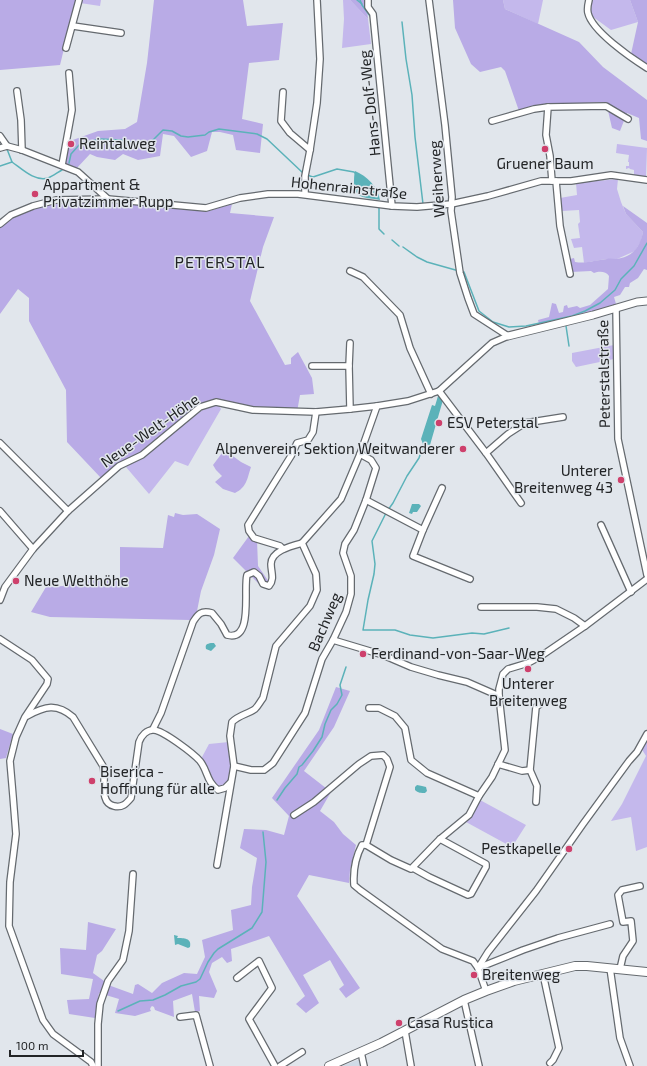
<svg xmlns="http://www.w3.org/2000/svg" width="647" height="1066" viewBox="0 0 647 1066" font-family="'Exo 2',sans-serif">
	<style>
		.built { fill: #d0dbe7 }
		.green { fill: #c4b8ec }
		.forest { fill: #b9abe6 }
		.water { fill: #5bb2b9 }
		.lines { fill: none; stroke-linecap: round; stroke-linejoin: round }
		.stream { stroke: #5bb2b9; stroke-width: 1.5 }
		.minor-casing { stroke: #656a6f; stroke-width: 8 }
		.tertiary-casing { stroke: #656a6f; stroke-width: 9 }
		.secondary-casing { stroke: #656a6f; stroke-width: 10 }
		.minor { stroke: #fff; stroke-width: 5.5 }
		.tertiary { stroke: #fff; stroke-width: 7 }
		.secondary { stroke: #fff; stroke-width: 8 }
		.poi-dot { fill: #ce406c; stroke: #e1e6ec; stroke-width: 1.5 }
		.labels { text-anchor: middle; stroke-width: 3; stroke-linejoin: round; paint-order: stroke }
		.street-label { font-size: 15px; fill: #222426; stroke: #e1e6ec }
		.poi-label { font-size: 15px; fill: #222426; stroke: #e1e6ec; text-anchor: start }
		.neighbourhood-label { font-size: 16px; letter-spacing: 1px; fill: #222426; stroke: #e1e6ec }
	</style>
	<rect width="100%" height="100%" fill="#e1e6ec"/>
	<!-- built -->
	<polygon class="built" points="360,1059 361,1066 342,1066"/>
	<!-- green -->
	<g class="green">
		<polygon points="81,0 101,0 100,6 80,3"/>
		<polygon points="343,0 350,0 368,19 371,44 342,48 344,19"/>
		<polygon points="503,0 543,0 538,24 505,9"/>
		<polygon points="587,0 630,0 638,22 611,30 585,11"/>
		<polygon points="617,144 647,148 646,177 634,176 634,170 630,169 629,168 626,169 626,166 629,166 629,162 628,162 629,155 616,153"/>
		<polygon points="618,179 617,189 621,202 626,214 643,232 641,241 635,251 617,259 606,259 584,263 582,247 574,248 571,239 580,238 578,224 580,222 579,210 562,211 560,198 577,195 576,183"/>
		<polygon points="614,345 614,359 576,367 572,361 572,353"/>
		<polygon points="214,405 219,406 221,409 188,466 175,461 149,494 126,467 145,455 205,408"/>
		<polygon points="646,741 647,741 647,847 636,851 631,817 611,821 622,804 646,756 641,748"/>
		<path d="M229,742C230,756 238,785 217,787L214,785L201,759L209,744Z"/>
		<polygon points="480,800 526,825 512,847 466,822 471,818"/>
	</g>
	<!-- forest -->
	<g class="forest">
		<polygon points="0,0 76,0 60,65 0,70"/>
		<polygon points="154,0 243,0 247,26 283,23 279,60 249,63 242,119 263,124 260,153 236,150 233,135 220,132 212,132 207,151 191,157 174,136 163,134 160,156 138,160 123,154 115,160 97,157 90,154 76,169 63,163 65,150 72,145 72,143 70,142 70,141 98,131 125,129 137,122 147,63"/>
		<polygon points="350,0 366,0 368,19"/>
		<polygon points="453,0 503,0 505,9 579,42 603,67 647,100 647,141 641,139 639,118 627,113 620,131 612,128 606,102 547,105 519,111 505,71 501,67 480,72 471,64 455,28"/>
		<polygon points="630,0 647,0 647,66 631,54 638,22"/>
		<polygon points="108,202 209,211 232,204 230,213 274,217 263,247 250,301 285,365 291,364 291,358 298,352 312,378 314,394 300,395 297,412 253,410 216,402 200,407 142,455 119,466 101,478 67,442 66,390 29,321 29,298 18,289 0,314 0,228 12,217 34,209 56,203"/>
		<path d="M623,206L647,223V270L644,269L638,278L630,283L629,287H625L620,295L614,297L616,304L590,313L539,324L538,320L549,317L552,303L556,304L559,313L563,312L564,306L567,305L568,308L577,306L580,308L590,305L608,289L609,276C606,271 599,271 594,273L591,271L571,272L569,264L570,259L574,258L575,262C587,264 595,260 607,259C610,258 613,259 616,259C633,257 640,247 643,232L626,214Z"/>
		<path d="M222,453L230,454L241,462L251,467C247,479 247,487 235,493L223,489L215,482L222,476L216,470L213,465Z"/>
		<polygon points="175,513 183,515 197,514 220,529 214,555 201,591 197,611 190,620 50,617 31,612 46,587 63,586 69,580 92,578 120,579 120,547 163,548 168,515 174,517"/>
		<polygon points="249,536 257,540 258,566 269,582 262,587 233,558"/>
		<polygon points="336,687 350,691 334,727 304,771 331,792 320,811 334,822 343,834 356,845 350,870 349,883 309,875 297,896 360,988 346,998 339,989 344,985 330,960 303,975 319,1003 306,1013 296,1004 305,996 269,936 231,949 232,961 227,963 222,957 212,963 209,972 217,991 214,998 199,996 200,1011 195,1012 192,994 173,1001 174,1017 155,1010 154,1007 152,1006 151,1007 150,1009 151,1011 135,1016 115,1013 119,999 99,993 95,1018 69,1014 67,1000 89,999 93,979 61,974 60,948 86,950 88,922 116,929 102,951 97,955 93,973 111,986 133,994 135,985 138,984 152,993 162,983 184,973 197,974 205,957 202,940 233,930 231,910 251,905 252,887 257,858 240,848 244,829 266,830 284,835 289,816 272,798 319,730"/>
		<polygon points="0,729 13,734 6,758 0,759"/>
	</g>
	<!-- water -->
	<g class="water">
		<path d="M355,171C367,176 378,187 380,200C366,197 355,200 354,183C354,179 354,175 355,171Z"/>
		<polygon points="438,396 440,396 443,400 430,445 423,444 421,439 432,405 435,406"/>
		<polygon points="412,504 419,504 421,506 417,512 413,512 412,514 409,513"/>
		<path d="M211,643H214L216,646L211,651L206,649C205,644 207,644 211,643Z"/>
		<path d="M417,785L422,786L426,787L427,791L425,793C421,793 418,793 415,790V787Z"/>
		<path d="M174,935L178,936L177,938C184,938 192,938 190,947L188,948L178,944L175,945Z"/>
	</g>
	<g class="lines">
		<!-- stream -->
		<g class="stream">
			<polyline points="357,0 362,4"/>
			<polyline points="360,0 362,5 370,16"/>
			<polyline points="402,22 406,59 412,95 415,137 423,204"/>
			<polyline points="7,149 12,162"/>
			<polyline points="69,163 71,154 80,144 100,139 121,140 134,143 140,146 146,144 153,140 163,130 172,131 181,136 188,137 205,135 209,132 219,129 257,134 267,139 303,173"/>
			<path d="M0,166L12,162C22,169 35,182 48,178C53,176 58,172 62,170"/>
			<polyline points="307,175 313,177 337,169 354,172 355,173"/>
			<polyline points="379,206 379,229 384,234"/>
			<polyline points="392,240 399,246"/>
			<polyline points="403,247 417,257 427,262 459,271"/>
			<polyline points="462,271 464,272 479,311 493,322 509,327 526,326 572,316 585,311 600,303 615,290 621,279 634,266 647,243"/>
			<polyline points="566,326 569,346"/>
			<polyline points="388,510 393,503 407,476 419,458 424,443"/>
			<polyline points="386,513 372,541 375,564 374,574 368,600 363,630 395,630 410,635 433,638 472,633 484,634 509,628"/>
			<polyline points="277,800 285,788 297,774 299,767 302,765 313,751 322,737 325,724 331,710 337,704 342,695 340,685 346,667"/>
			<polyline points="118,1011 140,1001 153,1000 165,995 181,986 196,982 200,979 208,962 214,953 218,949 252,928 262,912 266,862 263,832"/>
		</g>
		<!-- minor casing -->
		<g class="minor-casing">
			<g id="minor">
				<polyline points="368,0 368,7 373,14 392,206"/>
				<path d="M589,0C588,4 587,9 588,13C592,31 631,58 647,68"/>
				<polyline points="73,26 121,33"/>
				<polyline points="66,48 79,0"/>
				<polyline points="17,91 21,120 22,150"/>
				<polyline points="283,92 281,121 290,133 310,150"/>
				<polyline points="492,121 534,109 548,107"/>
				<polyline points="0,136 7,146"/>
				<polyline points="0,148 7,146 22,150 78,172 108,199"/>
				<polyline points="62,165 72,110 69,73"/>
				<polyline points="552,181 550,156 546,135 548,107 606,106 628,119"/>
				<polyline points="556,181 560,226 570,274"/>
				<polyline points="305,194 305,176 310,150 317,103 320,59 317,0"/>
				<polyline points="0,224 11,215 33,206 56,200 108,199 206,208 240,198 268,194 298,194 392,206 417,207 451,204 488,196 541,181 571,181 611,175 647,180"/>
				<polyline points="350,271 363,277 400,315 410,348 431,394"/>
				<polyline points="616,308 618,439 647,575"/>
				<polyline points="350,343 349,366 350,409"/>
				<polyline points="312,366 349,366"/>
				<polyline points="439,391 486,453 521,503"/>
				<polyline points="0,443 68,511"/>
				<polyline points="486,453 508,434 525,423 563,417"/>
				<polyline points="442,488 423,530 413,556 470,579"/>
				<polyline points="366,500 423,530"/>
				<polyline points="0,511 33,549"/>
				<polyline points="601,525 631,592"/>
				<polyline points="283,549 280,546 254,538 249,531 248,525 291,456 297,443 308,440 313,432 316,412"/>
				<polyline points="0,600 5,587 33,549 68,511 119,466 142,455 200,407 216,402 253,410 316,412 350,409 377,406"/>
				<polyline points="481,607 537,607 556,609 574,618 585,626"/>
				<polyline points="0,639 32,660 48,679 47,684 25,717 16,737 10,761 13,796 16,834 10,882 9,926 43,1020 53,1034 91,1062 93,1066"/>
				<polyline points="333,640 383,655 411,667 438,675 467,682 499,696"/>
				<polyline points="369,708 379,708 395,716 405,728 411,760 427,773 479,796"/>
				<path d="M27,716C45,706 57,703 73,717L103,766C107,778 98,803 114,806C122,808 126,804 131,798L139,742C141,736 147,729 154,730C164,731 194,754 200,761C208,771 206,781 218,790L225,788L230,783"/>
				<path d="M153,729L161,713L193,622C198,614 201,610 212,613L221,624L227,635C254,642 243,589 247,575L254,572L259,576L263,584L269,586C275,579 271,572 271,564C271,551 291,546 302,543"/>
				<polyline points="498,764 522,771 530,770 537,786 536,802"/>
				<polyline points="234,766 251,770 264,770 273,763 305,713 322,659 333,640 346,612 351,594 351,576 343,553 345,544 354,530 366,500 376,468 371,460 360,454"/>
				<polyline points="530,770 536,707 539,705"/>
				<polyline points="294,815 314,802 359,764 371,756 383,755 387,759 390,767 366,845"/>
				<path d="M217,865L234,766L230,736L232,722C239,715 248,714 255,709C258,706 260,702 263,698L276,646L310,606L317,590L316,574L302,543L341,499L360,454L377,406L408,401L439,391L492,343L508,336L474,314L468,298L460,273L451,211L452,197L445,125L429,0"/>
				<polyline points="413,868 429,877 468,895 471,894 486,867 486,864 440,839"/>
				<path d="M610,924L558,938L523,950L478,968L473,961L442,949L360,890L354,885C353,871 355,858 362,845H366L391,860L411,869L440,839L469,815L479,796L492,777L505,750L499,696V689L503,674L508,669L528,663L541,656L585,626L647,579"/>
				<polyline points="610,968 620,1038 630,1066"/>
				<polyline points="620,969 623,956 633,941 631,921 623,922 618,895 622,890 640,886"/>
				<polyline points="543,974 559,1048 553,1060 550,1063"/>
				<polyline points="237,978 259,961 272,988 249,1019 275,1066"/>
				<polyline points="486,991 478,968 488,952 536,891 583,824 629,761 637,752 647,734"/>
				<polyline points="464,1000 479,1066"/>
				<polyline points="180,1017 196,1015 210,1066"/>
				<polyline points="405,1031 411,1066"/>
				<polyline points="361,1052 364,1066"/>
				<polyline points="98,1066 98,1024 100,1004 108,981 123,960 129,931 133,874"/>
				<polyline points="280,1066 302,1052"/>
			</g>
		</g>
		<!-- tertiary casing -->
		<g class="tertiary-casing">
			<polyline id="tertiary" points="508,336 593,315 637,302 647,301"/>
		</g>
		<!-- secondary casing -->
		<g class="secondary-casing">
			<polyline id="secondary" points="329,1066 381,1043 464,1000 486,991 514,981 575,966 587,966 647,972"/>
		</g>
		<!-- minor -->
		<use href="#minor" class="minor"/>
		<!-- tertiary -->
		<use href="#tertiary" class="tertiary"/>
		<!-- secondary -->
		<use href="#secondary" class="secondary"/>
	</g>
	<!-- markers -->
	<g class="poi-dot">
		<circle cx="71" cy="144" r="4"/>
		<circle cx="545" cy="149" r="4"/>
		<circle cx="35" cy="194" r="4"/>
		<circle cx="439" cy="423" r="4"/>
		<circle cx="463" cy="449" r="4"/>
		<circle cx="621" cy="480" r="4"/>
		<circle cx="16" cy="581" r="4"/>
		<circle cx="363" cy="654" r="4"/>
		<circle cx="528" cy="669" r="4"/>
		<circle cx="92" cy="781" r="4"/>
		<circle cx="569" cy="849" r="4"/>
		<circle cx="474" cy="975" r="4"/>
		<circle cx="399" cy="1023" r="4"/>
	</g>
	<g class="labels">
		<!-- street labels -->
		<g class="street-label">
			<text transform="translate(370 103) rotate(-96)" y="5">Hans-Dolf-Weg</text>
			<text transform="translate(437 179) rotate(-94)" y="5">Weiherweg</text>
			<text transform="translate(349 188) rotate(6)" y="5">Hohenrainstraße</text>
			<text transform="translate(604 374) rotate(-91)" y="5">Peterstalstraße</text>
			<text transform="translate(150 431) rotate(-35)" y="5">Neue-Welt-Höhe</text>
			<text transform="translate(325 622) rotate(-67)" y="5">Bachweg</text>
		</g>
		<!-- poi labels -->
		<g class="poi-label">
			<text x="79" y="149">Reintalweg</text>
			<text x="545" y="169" text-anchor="middle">Gruener Baum</text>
			<text x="43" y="190">Appartment &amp;<tspan x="43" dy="17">Privatzimmer Rupp</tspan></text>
			<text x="447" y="428">ESV Peterstal</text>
			<text x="455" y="454" text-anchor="end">Alpenverein, Sektion Weitwanderer</text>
			<text x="613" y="476" text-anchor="end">Unterer<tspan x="613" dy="17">Breitenweg 43</tspan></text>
			<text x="24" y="586">Neue Welthöhe</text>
			<text x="371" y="659">Ferdinand-von-Saar-Weg</text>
			<text x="528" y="689" text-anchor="middle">Unterer<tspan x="528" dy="17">Breitenweg</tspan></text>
			<text x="100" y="777">Biserica -<tspan x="100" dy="17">Hoffnung für alle</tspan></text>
			<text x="561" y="854" text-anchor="end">Pestkapelle</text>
			<text x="482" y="980">Breitenweg</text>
			<text x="407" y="1028">Casa Rustica</text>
		</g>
		<!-- neighbourhood labels -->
		<g class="neighbourhood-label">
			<text x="220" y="268">PETERSTAL</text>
		</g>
	</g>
	<!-- scale -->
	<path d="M10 1050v6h73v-6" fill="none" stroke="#222426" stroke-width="2"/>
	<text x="16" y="1050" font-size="12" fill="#222426" stroke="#e1e6ec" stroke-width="3" paint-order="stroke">100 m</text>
</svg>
